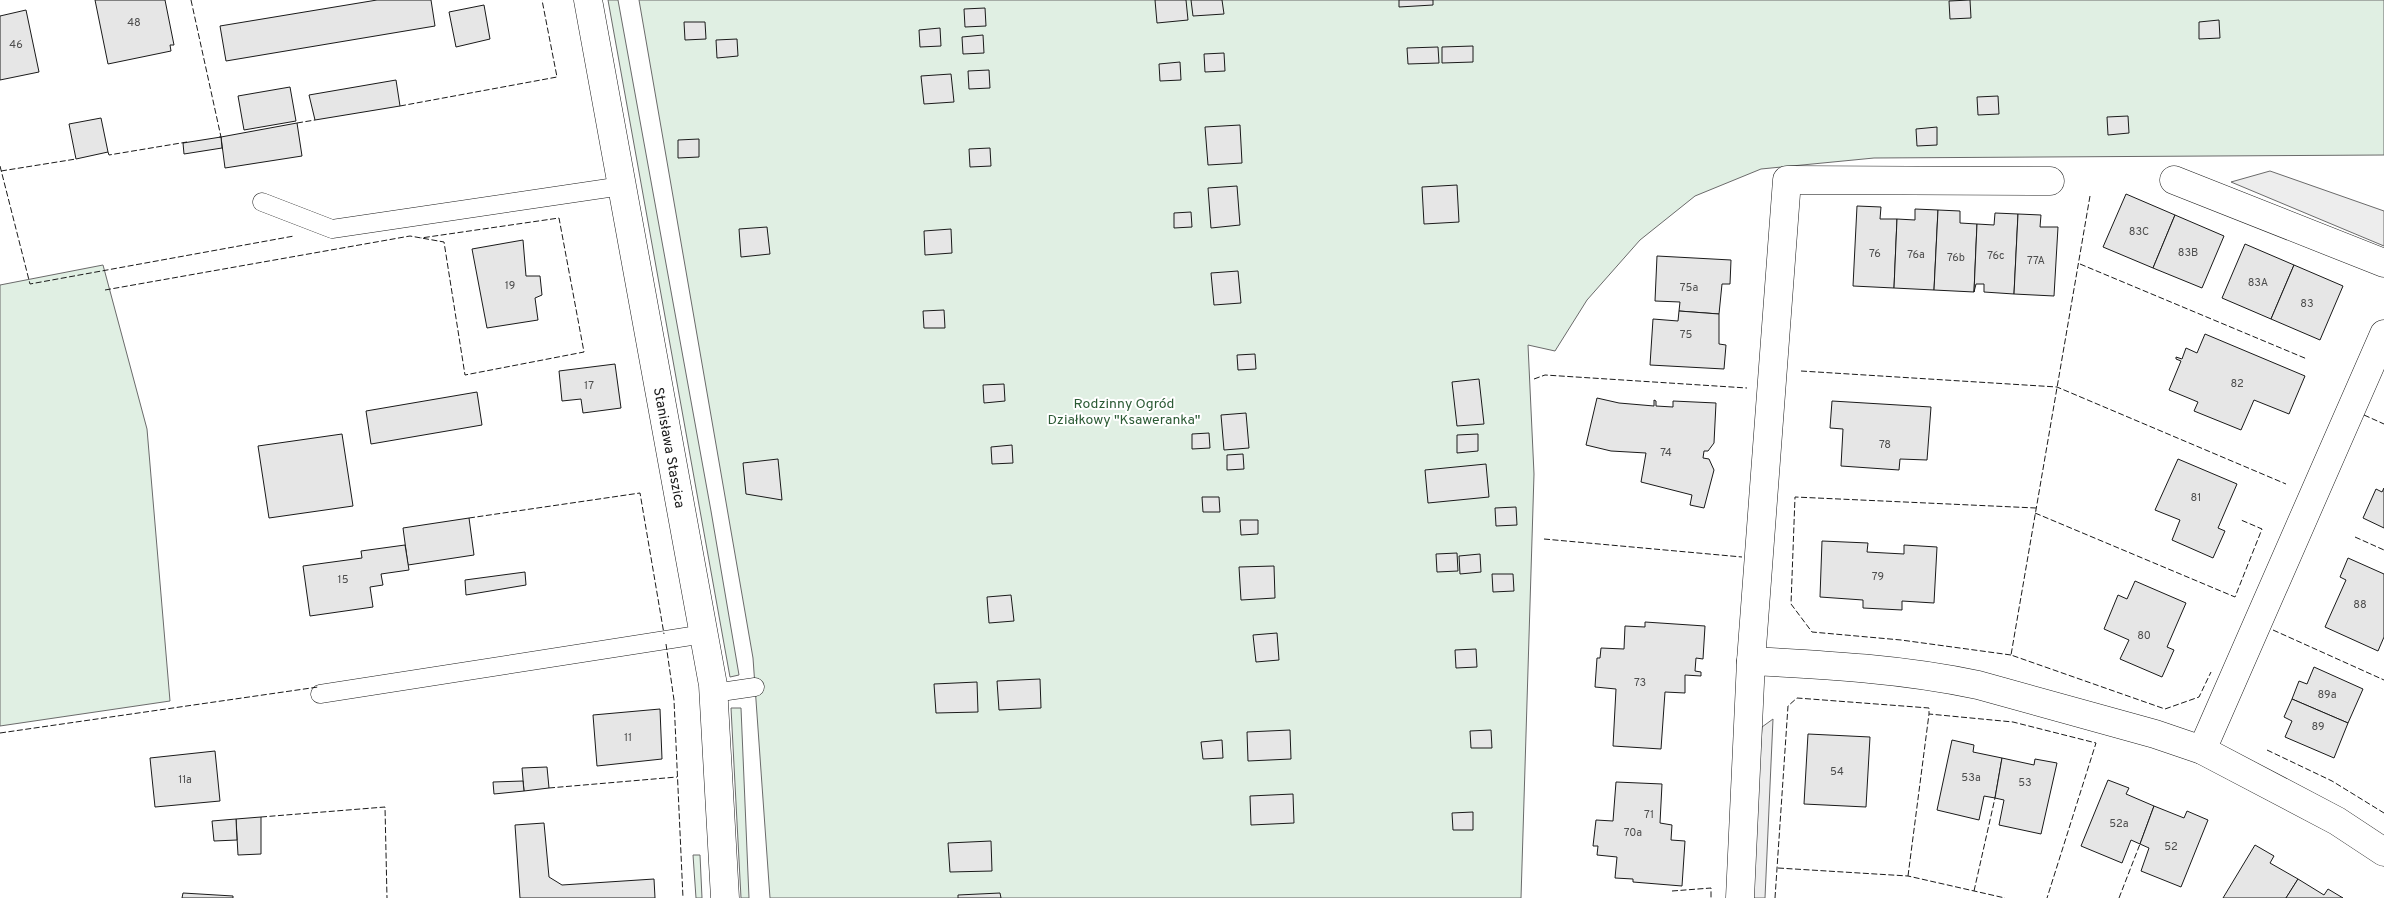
<svg xmlns="http://www.w3.org/2000/svg" width="2384" height="898" viewBox="0 0 2384 898" font-family="Overpass,sans-serif">
	<style>
		.green { fill: #e0efe3; stroke: #6a6a6a }
		.parking { fill: #ededed; stroke: #6a6a6a }
		.building { fill: #e6e6e6; stroke: #1a1a1a }
		.lines { fill: none; stroke-linecap: round; stroke-linejoin: round }
		.service-casing { stroke: #1a1a1a; stroke-width: 19 }
		.minor-casing { stroke: #1a1a1a; stroke-width: 29 }
		.service { stroke: #fff; stroke-width: 18 }
		.minor { stroke: #fff; stroke-width: 28 }
		.fence { stroke: #1a1a1a; stroke-width: 1; stroke-dasharray: 6 2.5; stroke-linecap: butt }
		.labels { text-anchor: middle; stroke-width: 4; stroke-linejoin: round; paint-order: stroke }
		.number-label { font-size: 11px; fill: #4d4d4d }
		.park-label { font-size: 14px; fill: #2b5a34; stroke: #fff }
		.street-label { font-size: 14px; fill: #1a1a1a; stroke: #fff }
	</style>
	<rect width="100%" height="100%" fill="#fff"/>
	<!-- green -->
	<g class="green">
		<polygon points="608,0 618,0 711,511 739,675 730,677"/>
		<polygon points="639,0 2384,0 2384,155 1874,158 1761,169 1695,196 1640,240 1587,300 1555,351 1528,345 1534,474 1521,898 770,898 753,658"/>
		<polygon points="103,265 147,429 170,701 0,726 0,285"/>
		<polygon points="731,708 741,708 749,898 741,898"/>
		<polygon points="693,855 700,855 702,898 696,898"/>
	</g>
	<!-- parking -->
	<g class="parking">
		<polygon points="2270,171 2384,211 2384,246 2231,182"/>
		<polygon points="1773,719 1765,898 1750,898 1762,727"/>
	</g>
	<!-- building -->
	<g class="building">
		<polygon points="95,0 165,0 174,45 170,45 171,51 108,64"/>
		<polygon points="377,0 431,0 435,26 226,61 220,26"/>
		<polygon points="1155,0 1186,0 1188,20 1157,23"/>
		<polygon points="1191,0 1222,0 1224,14 1193,16"/>
		<polygon points="1399,0 1433,0 1433,5 1399,7"/>
		<polygon points="1970,0 1971,18 1950,19 1949,1"/>
		<polygon points="484,5 490,39 456,47 449,12"/>
		<polygon points="985,8 986,26 965,27 964,9"/>
		<polygon points="26,10 39,72 0,80 0,16"/>
		<polygon points="2219,20 2220,38 2199,39 2199,22"/>
		<polygon points="684,22 705,22 706,39 685,40"/>
		<polygon points="940,28 941,46 920,47 919,30"/>
		<polygon points="983,35 984,53 963,54 962,37"/>
		<polygon points="737,39 738,56 717,58 716,40"/>
		<polygon points="1473,46 1473,62 1442,63 1442,47"/>
		<polygon points="1438,47 1439,63 1408,64 1407,48"/>
		<polygon points="1224,53 1225,71 1205,72 1204,54"/>
		<polygon points="1180,62 1181,80 1160,81 1159,64"/>
		<polygon points="989,70 990,88 969,89 968,71"/>
		<polygon points="951,74 954,102 924,104 921,76"/>
		<polygon points="396,80 400,106 315,120 309,95"/>
		<polygon points="290,87 296,121 244,130 238,96"/>
		<polygon points="1998,96 1999,114 1978,115 1977,97"/>
		<polygon points="2128,116 2129,133 2108,135 2107,117"/>
		<polygon points="101,118 108,152 76,159 69,124"/>
		<polygon points="297,123 302,156 225,168 221,137"/>
		<polygon points="1240,125 1242,163 1208,165 1205,127"/>
		<polygon points="1937,127 1937,145 1917,146 1916,129"/>
		<polygon points="221,137 222,148 184,154 183,143"/>
		<polygon points="699,139 699,157 678,158 678,140"/>
		<polygon points="990,148 991,166 970,167 969,149"/>
		<polygon points="1457,185 1459,222 1424,224 1422,187"/>
		<polygon points="1237,186 1240,225 1211,228 1208,188"/>
		<polygon points="2126,194 2175,215 2153,268 2103,247"/>
		<polygon points="1857,206 1881,207 1880,219 1897,219 1894,288 1853,286"/>
		<polygon points="1915,209 1938,210 1934,290 1894,288 1897,219 1915,220"/>
		<polygon points="1938,210 1960,211 1960,223 1977,224 1974,292 1934,290"/>
		<polygon points="1191,212 1192,227 1174,228 1174,213"/>
		<polygon points="1995,213 2018,214 2014,294 1984,292 1984,284 1976,284 1974,292 1977,224 1994,225"/>
		<polygon points="2018,214 2041,215 2040,227 2058,227 2054,296 2014,294"/>
		<polygon points="2175,215 2224,236 2202,288 2153,268"/>
		<polygon points="767,227 770,254 741,257 739,229"/>
		<polygon points="951,229 952,253 925,255 924,231"/>
		<polygon points="523,240 526,276 540,276 542,295 535,298 538,320 487,328 472,249"/>
		<polygon points="2245,244 2294,265 2271,319 2222,298"/>
		<polygon points="1657,256 1731,260 1730,284 1722,284 1719,314 1679,311 1680,302 1655,301"/>
		<polygon points="2294,265 2343,286 2320,340 2271,319"/>
		<polygon points="1238,271 1241,303 1214,305 1211,273"/>
		<polygon points="944,310 945,328 924,328 923,311"/>
		<polygon points="1679,311 1719,314 1719,344 1726,345 1724,369 1650,365 1653,319 1678,321"/>
		<polygon points="2205,334 2305,376 2289,414 2254,400 2241,430 2194,411 2198,402 2169,390 2181,361 2176,359 2176,357 2182,359 2186,348 2197,353"/>
		<polygon points="1255,354 1256,369 1238,370 1237,355"/>
		<polygon points="615,364 621,408 583,413 581,399 562,401 559,371"/>
		<polygon points="1479,379 1484,424 1457,426 1452,382"/>
		<polygon points="1004,384 1005,401 984,403 983,385"/>
		<polygon points="477,392 482,425 371,444 366,411"/>
		<polygon points="1597,398 1619,403 1654,406 1654,400 1656,401 1656,406 1673,407 1673,401 1716,403 1714,443 1708,451 1704,451 1703,458 1709,459 1714,470 1704,508 1690,505 1692,495 1641,482 1646,453 1611,451 1586,445"/>
		<polygon points="1832,401 1931,407 1927,460 1900,459 1899,470 1841,466 1843,429 1830,428"/>
		<polygon points="1246,413 1249,448 1224,450 1221,415"/>
		<polygon points="1209,433 1210,448 1192,449 1192,434"/>
		<polygon points="342,434 353,506 269,518 258,446"/>
		<polygon points="1478,434 1478,451 1457,453 1457,435"/>
		<polygon points="1012,445 1013,463 992,464 991,447"/>
		<polygon points="1243,454 1244,469 1227,470 1227,455"/>
		<polygon points="778,459 782,500 746,494 743,463"/>
		<polygon points="2178,459 2237,484 2218,528 2225,531 2213,558 2172,540 2180,520 2155,510"/>
		<polygon points="1486,464 1489,497 1428,503 1425,470"/>
		<polygon points="2384,488 2384,528 2363,518 2376,489 2382,492"/>
		<polygon points="1202,497 1219,497 1220,512 1203,512"/>
		<polygon points="1516,507 1517,525 1496,526 1495,508"/>
		<polygon points="469,518 474,555 408,565 403,528"/>
		<polygon points="1240,520 1258,520 1258,534 1241,535"/>
		<polygon points="1822,541 1868,543 1867,552 1904,554 1904,545 1937,547 1934,603 1902,601 1902,610 1863,608 1863,600 1820,597"/>
		<polygon points="405,545 409,570 381,574 383,585 370,587 373,607 310,616 303,566 362,558 361,551"/>
		<polygon points="1457,553 1458,571 1437,572 1436,554"/>
		<polygon points="1480,554 1481,572 1460,574 1459,556"/>
		<polygon points="2348,558 2384,574 2384,637 2378,651 2325,627 2346,580 2340,577"/>
		<polygon points="1274,566 1275,598 1241,600 1239,567"/>
		<polygon points="525,572 526,585 466,595 465,580"/>
		<polygon points="1492,574 1513,574 1514,591 1493,592"/>
		<polygon points="2135,581 2186,603 2167,647 2174,650 2162,677 2120,659 2129,640 2104,629 2118,595 2127,599"/>
		<polygon points="1011,595 1014,621 989,623 987,597"/>
		<polygon points="1645,622 1705,626 1703,659 1696,658 1695,671 1701,672 1701,676 1685,675 1685,693 1665,692 1661,749 1613,746 1616,689 1595,687 1597,658 1600,658 1601,648 1624,649 1625,626 1645,627"/>
		<polygon points="1277,633 1279,660 1256,662 1253,635"/>
		<polygon points="1476,649 1477,667 1456,668 1455,650"/>
		<polygon points="2314,667 2363,689 2348,723 2292,699 2299,681 2307,684"/>
		<polygon points="1040,679 1041,708 999,710 997,681"/>
		<polygon points="977,682 978,712 936,713 934,684"/>
		<polygon points="2292,699 2348,723 2334,758 2285,737 2292,721 2284,717"/>
		<polygon points="660,709 662,759 597,766 593,715"/>
		<polygon points="1290,730 1291,759 1248,761 1247,732"/>
		<polygon points="1491,730 1492,748 1471,748 1470,731"/>
		<polygon points="1808,734 1870,737 1866,807 1804,804"/>
		<polygon points="1222,740 1223,758 1203,759 1201,742"/>
		<polygon points="1952,740 1974,745 1973,752 2002,758 1995,798 1984,796 1979,820 1937,810"/>
		<polygon points="215,751 220,801 155,807 150,758"/>
		<polygon points="2002,758 2034,765 2035,759 2057,763 2041,834 1999,825 2004,800 1995,798"/>
		<polygon points="547,767 549,788 524,791 522,768"/>
		<polygon points="2108,780 2129,788 2126,794 2154,806 2140,844 2131,840 2122,863 2081,846"/>
		<polygon points="523,781 524,791 494,794 493,782"/>
		<polygon points="1616,782 1662,784 1660,823 1672,825 1671,840 1685,841 1682,886 1633,882 1633,879 1615,878 1617,857 1597,855 1598,846 1593,846 1596,820 1613,821"/>
		<polygon points="1293,794 1294,823 1251,825 1250,796"/>
		<polygon points="2154,806 2184,818 2187,811 2208,820 2181,887 2141,871 2149,848 2140,844"/>
		<polygon points="1473,812 1473,830 1453,830 1452,813"/>
		<polygon points="261,817 261,854 238,855 236,819"/>
		<polygon points="236,819 237,840 214,841 212,821"/>
		<polygon points="544,823 549,877 562,885 654,879 655,898 520,898 515,825"/>
		<polygon points="991,841 992,871 950,872 948,843"/>
		<polygon points="2255,845 2274,856 2270,863 2298,879 2286,898 2223,898"/>
		<polygon points="2298,879 2324,895 2328,889 2343,898 2286,898"/>
		<polygon points="183,893 233,896 233,898 182,898"/>
		<polygon points="1000,893 1001,898 958,898 958,895"/>
	</g>
	<g class="lines">
		<!-- service casing -->
		<g class="service-casing">
			<g id="service">
				<polyline points="262,202 332,229 622,186"/>
				<polyline points="714,693 755,687"/>
				<polyline points="320,694 704,634"/>
			</g>
		</g>
		<!-- minor casing -->
		<g class="minor-casing">
			<g id="minor">
				<path id="s1" d="M588,0L713,685L725,898"/>
				<polyline points="2174,180 2384,263"/>
				<path d="M1751,661C1828,665 1903,669 1978,685L2155,734L2202,750L2337,821L2384,852"/>
				<polyline points="2202,750 2384,334"/>
				<polyline points="1740,898 1751,661 1787,180 2050,181"/>
			</g>
		</g>
		<!-- service -->
		<use href="#service" class="service"/>
		<!-- minor -->
		<use href="#minor" class="minor"/>
		<!-- fence -->
		<g class="fence">
			<polyline points="191,0 221,137 219,137"/>
			<polyline points="400,106 557,77 542,0"/>
			<polyline points="297,123 315,120"/>
			<polyline points="108,152 109,155 187,142"/>
			<polyline points="0,166 30,284 294,236"/>
			<polyline points="1,171 76,159"/>
			<polyline points="2090,196 2011,655 2165,709 2199,697 2211,672"/>
			<polyline points="2080,264 2307,359"/>
			<polyline points="105,290 410,236 444,242 465,375 584,352 559,218 421,238"/>
			<polyline points="1801,371 2057,387 2286,484"/>
			<polyline points="1534,379 1545,375 1747,388"/>
			<polyline points="2364,415 2384,424"/>
			<polyline points="2035,513 2235,597 2262,529 2241,520"/>
			<polyline points="469,518 640,493 664,634"/>
			<polyline points="2355,537 2384,550"/>
			<polyline points="1544,539 1742,557"/>
			<polyline points="2273,630 2384,680"/>
			<polyline points="666,644 674,700 683,898"/>
			<polyline points="2011,655 1901,640 1812,632 1791,604 1795,497 2036,508"/>
			<polyline points="0,733 318,687"/>
			<polyline points="2267,750 2332,781 2384,813"/>
			<polyline points="549,788 677,777"/>
			<polyline points="261,817 385,807 387,898"/>
			<polyline points="1778,868 1908,876 2005,898"/>
			<polyline points="1908,876 1929,714 2013,722 2096,743 2047,898"/>
			<polyline points="1672,891 1711,888 1711,898"/>
			<polyline points="1974,891 1995,798"/>
			<polyline points="1775,898 1788,706 1797,698 1929,708 1929,714"/>
			<polyline points="2119,898 2140,844"/>
		</g>
	</g>
	<g class="labels">
		<!-- number labels -->
		<g class="number-label">
			<text x="134" y="26">48</text>
			<text x="16" y="48">46</text>
			<text x="2139" y="235">83C</text>
			<text x="2188" y="256">83B</text>
			<text x="1875" y="257">76</text>
			<text x="1916" y="258">76a</text>
			<text x="1996" y="259">76c</text>
			<text x="1956" y="261">76b</text>
			<text x="2036" y="264">77A</text>
			<text x="2258" y="286">83A</text>
			<text x="510" y="289">19</text>
			<text x="1689" y="291">75a</text>
			<text x="2307" y="307">83</text>
			<text x="1686" y="338">75</text>
			<text x="2237" y="387">82</text>
			<text x="589" y="389">17</text>
			<text x="1885" y="448">78</text>
			<text x="1666" y="456">74</text>
			<text x="2196" y="501">81</text>
			<text x="1878" y="580">79</text>
			<text x="343" y="583">15</text>
			<text x="2360" y="608">88</text>
			<text x="2144" y="639">80</text>
			<text x="1640" y="686">73</text>
			<text x="2327" y="698">89a</text>
			<text x="2318" y="730">89</text>
			<text x="628" y="741">11</text>
			<text x="1837" y="775">54</text>
			<text x="1971" y="781">53a</text>
			<text x="185" y="783">11a</text>
			<text x="2025" y="786">53</text>
			<text x="1649" y="818">71</text>
			<text x="2119" y="827">52a</text>
			<text x="1633" y="836">70a</text>
			<text x="2171" y="850">52</text>
		</g>
		<!-- park labels -->
		<g class="park-label">
			<text x="1124" y="408">Rodzinny Ogród<tspan x="1124" dy="16">Działkowy "Ksaweranka"</tspan></text>
		</g>
		<!-- street labels -->
		<g class="street-label">
			<text dy="5" stroke="none"><textPath href="#s1" startOffset="455">Stanisława Staszica</textPath></text>
		</g>
	</g>
</svg>
